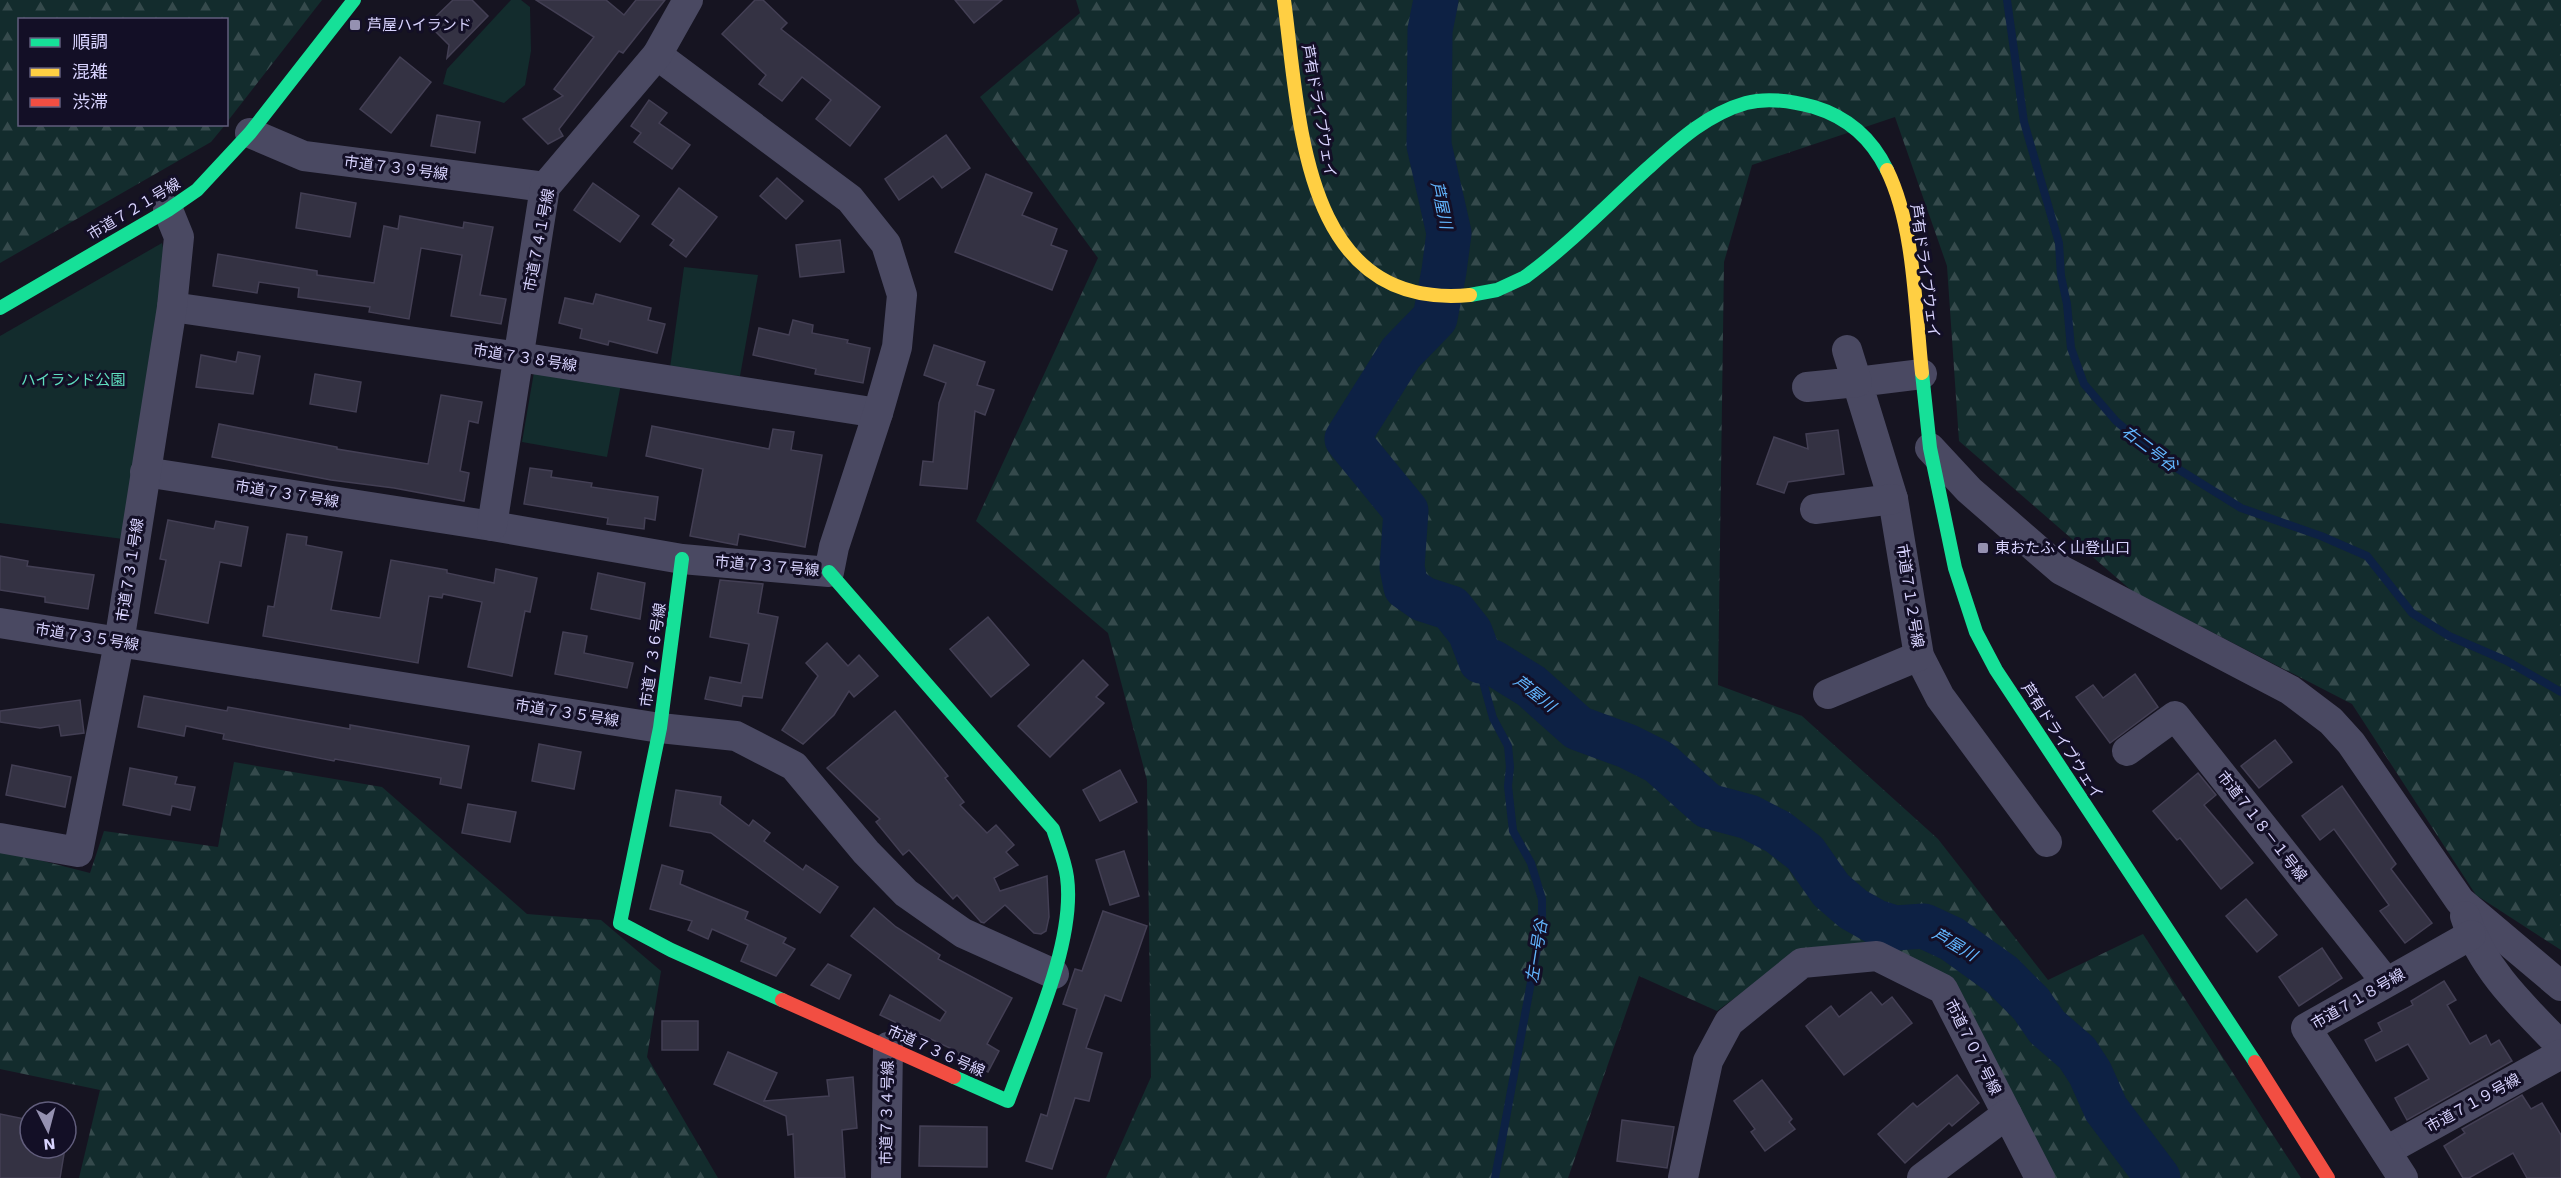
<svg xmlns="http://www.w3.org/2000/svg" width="2561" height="1178" viewBox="0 0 2561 1178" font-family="'Work Sans','Noto Sans JP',sans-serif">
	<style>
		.green { fill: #132c2d }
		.forest { fill: url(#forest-firs) }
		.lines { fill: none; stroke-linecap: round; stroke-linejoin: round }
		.stream { stroke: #0d2144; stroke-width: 8 }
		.river { stroke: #0d2144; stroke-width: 45 }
		.building { fill: #343243; stroke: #433f54; stroke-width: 1.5 }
		.street { stroke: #4a4962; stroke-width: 30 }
		.fast { stroke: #16e098; stroke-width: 14 }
		.slow { stroke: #ffcf43; stroke-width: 14 }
		.jam { stroke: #f24e42; stroke-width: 14 }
		.poi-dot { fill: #9591b1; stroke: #130f26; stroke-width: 2 }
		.labels { text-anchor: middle; stroke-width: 6; stroke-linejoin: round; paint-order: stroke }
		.poi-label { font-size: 15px; fill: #d9d4ff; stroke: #130f26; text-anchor: start }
		.street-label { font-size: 15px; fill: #d9d4ff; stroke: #130f26 }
		.park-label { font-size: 15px; fill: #5fe0c0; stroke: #130f26 }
		.water-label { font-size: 16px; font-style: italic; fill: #62b6ff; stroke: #130f26 }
	</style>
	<defs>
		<pattern id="forest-firs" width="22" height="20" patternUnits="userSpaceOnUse" patternTransform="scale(1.5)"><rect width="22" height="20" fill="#132c2d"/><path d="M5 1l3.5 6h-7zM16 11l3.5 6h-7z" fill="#354a4c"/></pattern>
	</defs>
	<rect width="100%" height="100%" fill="#161421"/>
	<!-- green -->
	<g class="green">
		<polygon points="511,0 521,0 530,7 531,51 525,85 504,103 443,84 447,69"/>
		<polygon points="162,243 166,260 123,539 0,523 0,336"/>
		<polygon points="684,267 758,275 740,376 670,368"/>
		<polygon points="534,372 621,384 607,457 522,442"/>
	</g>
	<!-- forest -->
	<g class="forest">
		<polygon points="0,0 322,0 227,122 226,20 20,20 20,124 225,125 211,142 0,263"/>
		<polygon points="1076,0 2561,0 2561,950 2476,895 2352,704 2132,591 1959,441 1947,266 1895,117 1752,165 1724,262 1718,685 1802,716 1938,839 2048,980 2143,934 2301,1178 2052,1178 1947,979 1799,951 1717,1011 1639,976 1568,1178 1106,1178 1151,1077 1147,780 1108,633 976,521 1098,258 980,97 1080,13"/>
		<polygon points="234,762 382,787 527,914 601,920 661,971 647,1057 718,1178 79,1178 100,1090 0,1069 0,850 90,873 104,831 218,847"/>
	</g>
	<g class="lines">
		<!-- stream -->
		<g class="stream">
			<polyline points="2007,0 2024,122 2059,243 2061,276 2067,304 2071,348 2084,384 2116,421 2157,456 2241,508 2321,536 2367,556 2412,613 2449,636 2507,661 2561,692"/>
			<polyline points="1481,661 1480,671 1493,718 1508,746 1510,767 1508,786 1513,831 1531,863 1542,899 1542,922 1495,1178"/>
		</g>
		<!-- river -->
		<polyline class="river" points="1436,0 1430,30 1429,145 1449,233 1444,271 1435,318 1401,353 1347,439 1406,511 1402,567 1406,587 1423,599 1451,608 1470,632 1481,661 1492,662 1531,686 1578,728 1627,746 1659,762 1708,806 1749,817 1778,832 1805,853 1831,890 1853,909 1876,922 1895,928 1924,926 1952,939 2002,975 2031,1004 2047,1027 2077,1053 2090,1073 2106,1109 2158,1178"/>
	</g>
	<!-- building -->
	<g class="building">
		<polygon points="453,0 472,0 488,16 447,58 449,45 428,24"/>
		<polygon points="536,0 606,0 624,15 636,0 665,0 623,53 619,51 559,129 563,136 548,144 523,119 563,96 554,89 594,37"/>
		<polygon points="755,0 763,0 787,23 781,29 880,107 850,146 816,119 831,100 802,77 782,101 759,84 766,75 722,34"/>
		<polygon points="955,0 1002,0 974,23"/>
		<polygon points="400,57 431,82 391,133 360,109"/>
		<polygon points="649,100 667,113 659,123 690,145 672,169 634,142 641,133 631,126"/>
		<polygon points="437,115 480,122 475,153 431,146"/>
		<polygon points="946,135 970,168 942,188 933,176 899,200 885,179"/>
		<polygon points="986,174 1032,193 1022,215 1057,229 1051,245 1067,251 1052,290 955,252"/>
		<polygon points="777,178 803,201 786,219 760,196"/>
		<polygon points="593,183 639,216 620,242 574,210"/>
		<polygon points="679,188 717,217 686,257 670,245 674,240 652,224"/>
		<polygon points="301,193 356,203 350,237 296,228"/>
		<polygon points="400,216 463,228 464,222 493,227 480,295 506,299 501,324 451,316 462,255 421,248 409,319 369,312 370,307 298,297 299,288 259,282 257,293 213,286 218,254 317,271 317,275 374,283 384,226 398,229"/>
		<polygon points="840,240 844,272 800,277 796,245"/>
		<polygon points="596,294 651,308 648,320 665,324 657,353 609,341 608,345 580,338 582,329 559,323 565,298 593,304"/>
		<polygon points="793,320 813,325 812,333 848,340 847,343 870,348 863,383 815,374 816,369 753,355 759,328 789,335"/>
		<polygon points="934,345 985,362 977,385 994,390 985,415 975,411 967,489 920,485 923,461 933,462 939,403 946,383 924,375"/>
		<polygon points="238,352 260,356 253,394 196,387 201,355 236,362"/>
		<polygon points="315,374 361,382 356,412 310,404"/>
		<polygon points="441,395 482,402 478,423 469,421 460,471 469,473 464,501 394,488 331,480 212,457 219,424 337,447 337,449 428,464"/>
		<polygon points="652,426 769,449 773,429 794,432 791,450 822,455 805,547 739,534 737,545 690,536 703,469 646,456"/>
		<polygon points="1838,430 1844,474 1788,482 1784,493 1757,484 1774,437 1808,449 1806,434"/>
		<polygon points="530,468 552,471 551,477 592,483 591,487 658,497 655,520 645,518 644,529 607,524 608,518 524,504"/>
		<polygon points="168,520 214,529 216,521 248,527 241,566 220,562 208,623 155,613 166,560 160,559"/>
		<polygon points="287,534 307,537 306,545 342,552 331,610 380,618 391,560 447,570 447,573 494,583 496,569 537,578 530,612 525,611 512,676 468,667 482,602 443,594 442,598 429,596 418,663 263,636 268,606 274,607"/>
		<polygon points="0,556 28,561 27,566 94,575 88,609 45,602 45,597 0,590"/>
		<polygon points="598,573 645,583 640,619 591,609"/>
		<polygon points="720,580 763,584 758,613 778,617 762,698 743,696 741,706 705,699 710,677 741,683 749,644 710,637"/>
		<polygon points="988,617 1029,665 991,697 950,649"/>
		<polygon points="563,632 587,636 584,653 633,663 627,688 555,674"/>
		<polygon points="827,643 848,666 859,655 878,676 854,697 849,691 834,715 803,744 782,730 818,676 806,663"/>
		<polygon points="1083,660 1108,685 1096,697 1104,703 1050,757 1018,726"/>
		<polygon points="2135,674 2158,707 2110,743 2076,697 2093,685 2103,698"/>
		<polygon points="144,696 227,711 228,707 350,729 350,725 469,746 461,788 440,784 441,778 335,759 334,761 223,739 224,734 186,726 184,736 138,727"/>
		<polygon points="80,700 84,733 61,736 59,725 40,728 0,722 0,711"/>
		<polygon points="895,711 948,776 945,778 964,802 960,805 987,833 996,825 1014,845 1006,852 1018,865 994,878 1000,891 1047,876 1049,917 1046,931 1041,934 1034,933 1005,905 984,923 981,922 957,895 953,899 909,850 903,855 876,822 880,819 827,768"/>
		<polygon points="2275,740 2292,762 2259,788 2241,766"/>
		<polygon points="539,744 581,752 574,789 532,781"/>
		<polygon points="12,765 71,777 65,807 6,795"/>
		<polygon points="130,768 177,777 175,784 195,787 190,810 172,806 170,815 123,805"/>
		<polygon points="1120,770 1137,802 1100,821 1083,790"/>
		<polygon points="2198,773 2216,795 2204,805 2253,863 2221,889 2180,838 2177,840 2153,811"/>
		<polygon points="2342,786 2396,864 2391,869 2432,923 2405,943 2380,911 2389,905 2334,829 2320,840 2302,816"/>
		<polygon points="676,790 721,797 720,804 749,826 753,820 770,833 764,841 803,870 806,865 838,887 820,913 711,833 670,826"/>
		<polygon points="468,804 516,812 510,842 462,833"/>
		<polygon points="1124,851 1139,896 1110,905 1096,860"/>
		<polygon points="662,865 683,871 680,884 748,912 745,919 786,938 783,943 795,949 776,976 741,961 748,945 712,929 708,939 688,930 692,921 650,909"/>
		<polygon points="2246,899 2277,935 2257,952 2226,916"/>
		<polygon points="874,908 896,927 940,955 938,959 1012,998 987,1044 999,1051 988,1072 949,1054 952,1049 880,1015 890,995 940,1021 946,1012 851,936"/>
		<polygon points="1103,911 1147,926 1121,1001 1105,995 1086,1048 1102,1053 1089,1101 1075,1098 1052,1169 1026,1161 1041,1114 1047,1116 1077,1009 1063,1004 1075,969 1082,971"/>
		<polygon points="2322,948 2342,978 2299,1006 2279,977"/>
		<polygon points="828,964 851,975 839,999 811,985"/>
		<polygon points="2444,981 2456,1000 2447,1005 2470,1044 2486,1035 2491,1045 2499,1040 2512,1061 2407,1120 2395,1098 2429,1079 2408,1044 2376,1061 2365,1040 2382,1031 2378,1023 2413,1005 2411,1001"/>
		<polygon points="1871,992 1882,1005 1892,997 1912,1023 1844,1075 1806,1026 1831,1006 1839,1017"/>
		<rect x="662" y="1021" width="36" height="29"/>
		<polygon points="728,1052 777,1073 764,1101 829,1096 827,1080 853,1077 857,1128 842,1130 845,1178 795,1178 793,1134 788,1135 786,1116 714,1084"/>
		<polygon points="1957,1075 1979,1103 1952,1126 1949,1123 1905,1163 1878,1134 1913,1103 1917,1107"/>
		<polygon points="1762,1080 1792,1119 1789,1122 1795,1129 1765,1151 1751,1132 1755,1129 1734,1101"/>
		<polygon points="2522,1095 2531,1109 2542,1103 2561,1135 2561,1178 2527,1178 2513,1153 2469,1178 2463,1178 2444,1146 2465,1133 2462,1129"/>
		<polygon points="0,1114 30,1120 30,1148 65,1148 60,1178 0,1178"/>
		<polygon points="1622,1120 1674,1127 1667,1168 1617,1161"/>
		<polygon points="920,1126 987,1127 987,1167 919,1166"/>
	</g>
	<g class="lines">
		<!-- street -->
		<g class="street">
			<polyline points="250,133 304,156 545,187"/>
			<polyline points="172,307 519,357 878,413"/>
			<polyline points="1922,374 1857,382 1893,499 1919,656 1940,697 2047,842"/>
			<polyline points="1807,387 1857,382 1847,350"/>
			<polyline points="1930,448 1969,490 2061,570 2290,690 2331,721 2351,743 2460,901 2561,986"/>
			<polyline points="145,472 492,526 682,559 829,572 834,547 878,413 897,347 902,295 886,244 850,199 657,55"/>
			<polyline points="1815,509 1893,499"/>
			<polyline points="492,526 545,187 657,55 688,0"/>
			<polyline points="0,623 660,728 736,736 794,766 866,852 906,893 963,933 1054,974"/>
			<polyline points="1828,694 1919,656"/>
			<polyline points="2127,751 2175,716 2386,982"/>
			<polyline points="0,838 78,852 119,643 172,307 179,237 168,210"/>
			<path d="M2465,916C2482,969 2523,1007 2561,1046"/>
			<polyline points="2386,1151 2561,1054"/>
			<polyline points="886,1178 888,1047"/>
			<polyline points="1683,1178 1708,1061 1729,1022 1802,963 1877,956 1943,989 2007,1114"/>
			<polyline points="1922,1178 2007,1114 2040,1178"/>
			<polyline points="2403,1178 2306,1028 2471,935"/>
		</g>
		<!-- fast -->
		<g class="fast">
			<path d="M1470,295L1497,290L1525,277C1569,245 1608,204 1648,168C1677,142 1707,114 1746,103C1768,97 1792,101 1814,107C1847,117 1872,139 1887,170"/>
			<polyline points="0,308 168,210 197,190 250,133 354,0"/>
			<polyline points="1922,373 1930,448 1955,568 1976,632 1996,670 2255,1062"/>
			<polyline points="682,559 660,728 620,923 671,950 782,1000"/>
			<path d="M829,572L1053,829C1058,845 1065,861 1067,877C1076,942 1030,1039 1008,1101L954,1077"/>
		</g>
		<!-- slow -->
		<g class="slow">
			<path d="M1284,0C1300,116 1300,311 1470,295"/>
			<path d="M1887,170C1915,227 1915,310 1922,373"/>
		</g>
		<!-- jam -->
		<g class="jam">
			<polyline points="782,1000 954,1077"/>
			<polyline points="2255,1062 2328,1178"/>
		</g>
	</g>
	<!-- markers -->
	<g class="poi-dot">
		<rect x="349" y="19" width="12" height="12" rx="3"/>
		<rect x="1977" y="542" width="12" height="12" rx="3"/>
	</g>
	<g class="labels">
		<!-- poi labels -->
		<g class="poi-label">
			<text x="367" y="30">芦屋ハイランド</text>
			<text x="1995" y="553">東おたふく山登山口</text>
		</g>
		<!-- street labels -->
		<g class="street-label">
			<text transform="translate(1319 111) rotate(80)" y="5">芦有ドライブウェイ</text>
			<text transform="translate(396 168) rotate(7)" y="5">市道７３９号線</text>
			<text transform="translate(134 209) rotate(-31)" y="5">市道７２１号線</text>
			<text transform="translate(539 240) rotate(-79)" y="5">市道７４１号線</text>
			<text transform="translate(1925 271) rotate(82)" y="5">芦有ドライブウェイ</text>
			<text transform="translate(525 358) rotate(9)" y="5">市道７３８号線</text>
			<text transform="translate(287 494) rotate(9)" y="5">市道７３７号線</text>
			<text transform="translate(767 566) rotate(5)" y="5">市道７３７号線</text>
			<text transform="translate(130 570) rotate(-81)" y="5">市道７３１号線</text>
			<text transform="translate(1910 596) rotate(81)" y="5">市道７１２号線</text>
			<text transform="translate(87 637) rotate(9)" y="5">市道７３５号線</text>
			<text transform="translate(653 655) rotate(-82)" y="5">市道７３６号線</text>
			<text transform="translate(567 713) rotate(9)" y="5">市道７３５号線</text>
			<text transform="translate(2062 741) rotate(57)" y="5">芦有ドライブウェイ</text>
			<text transform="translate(2262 826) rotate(52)" y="5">市道７１８－１号線</text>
			<text transform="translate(2358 999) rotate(-30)" y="5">市道７１８号線</text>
			<text transform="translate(1973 1047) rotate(63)" y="5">市道７０７号線</text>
			<text transform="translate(936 1051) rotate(24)" y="5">市道７３６号線</text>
			<text transform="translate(2473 1103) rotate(-29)" y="5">市道７１９号線</text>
			<text transform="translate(887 1113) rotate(-89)" y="5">市道７３４号線</text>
		</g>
		<!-- park labels -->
		<g class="park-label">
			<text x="73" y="385">ハイランド公園</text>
		</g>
		<!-- water labels -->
		<g class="water-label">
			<text transform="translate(1442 205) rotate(78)" y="6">芦屋川</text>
			<text transform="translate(2150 448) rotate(37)" y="6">右二号谷</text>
			<text transform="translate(1535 693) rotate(38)" y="6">芦屋川</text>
			<text transform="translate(1955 944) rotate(31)" y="6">芦屋川</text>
			<text transform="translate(1536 951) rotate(-81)" y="6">左一号谷</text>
		</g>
	</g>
	<!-- legend -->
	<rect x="18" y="18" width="210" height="108" fill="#130f26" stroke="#625e7d" stroke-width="1.5"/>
	<rect x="30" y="38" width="30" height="9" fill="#16e098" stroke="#625e7d" stroke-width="1.5"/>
	<text x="72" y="48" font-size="18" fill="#d9d4ff">順調</text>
	<rect x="30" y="68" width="30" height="9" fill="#ffcf43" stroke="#625e7d" stroke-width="1.5"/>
	<text x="72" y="78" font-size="18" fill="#d9d4ff">混雑</text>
	<rect x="30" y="98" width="30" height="9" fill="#f24e42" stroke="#625e7d" stroke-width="1.5"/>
	<text x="72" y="108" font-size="18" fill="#d9d4ff">渋滞</text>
	<!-- north arrow -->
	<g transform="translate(48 1130) rotate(174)"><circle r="28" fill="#130f26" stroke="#625e7d" stroke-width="1.5"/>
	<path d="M0-4.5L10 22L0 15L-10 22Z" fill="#9591b1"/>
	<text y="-9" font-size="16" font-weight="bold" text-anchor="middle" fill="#d9d4ff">N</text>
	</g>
</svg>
